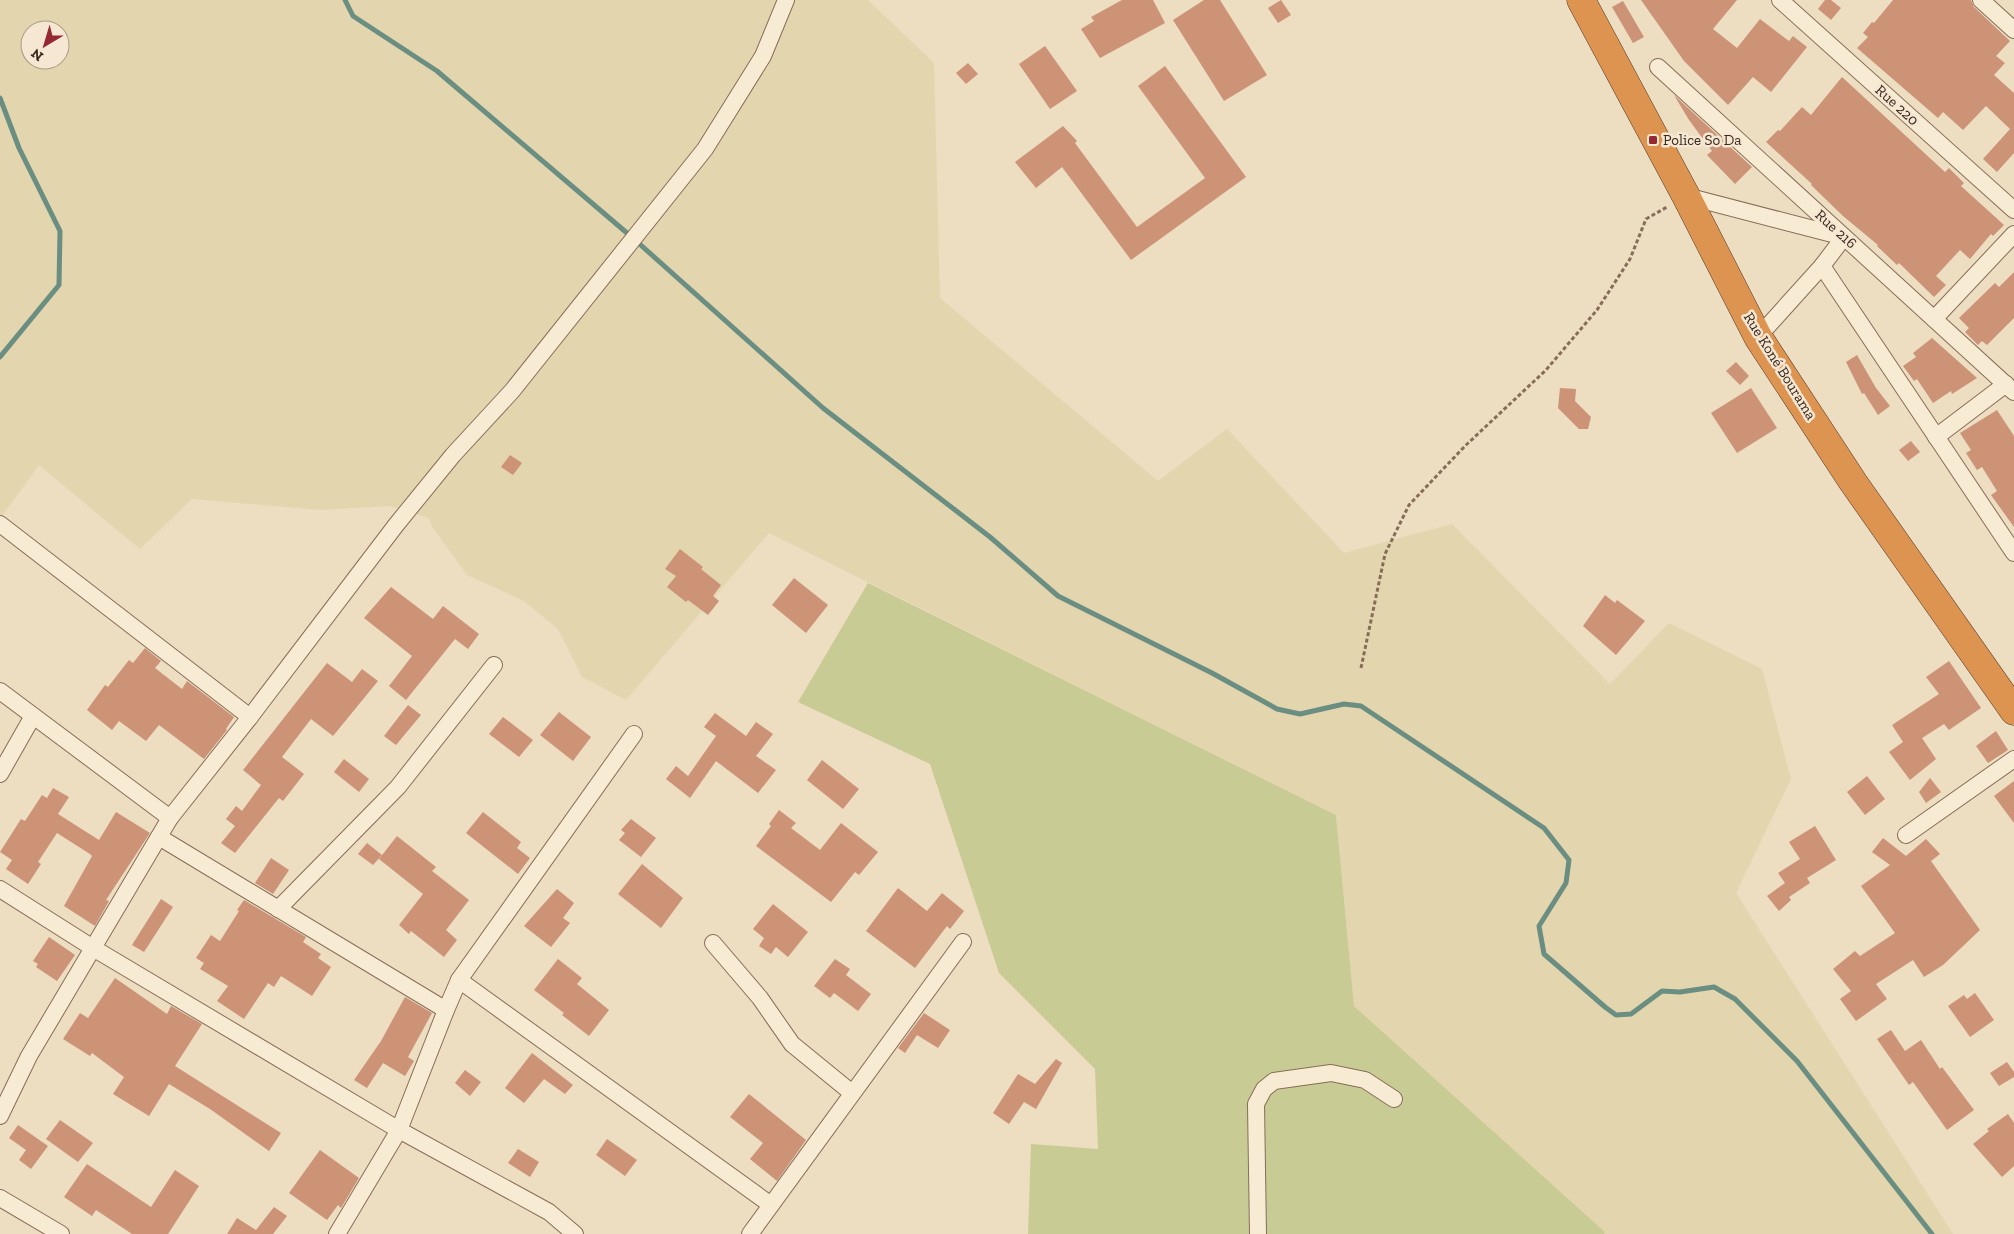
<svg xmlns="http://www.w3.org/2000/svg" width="2014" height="1234" viewBox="0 0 2014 1234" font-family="'Zilla Slab',serif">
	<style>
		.farmland { fill: #e3d6ae; fill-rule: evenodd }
		.green { fill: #c9cb95 }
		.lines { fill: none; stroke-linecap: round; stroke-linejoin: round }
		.stream { stroke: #6b8e82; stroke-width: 5 }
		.building { fill: #cc9377 }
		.street-casing { stroke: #876d59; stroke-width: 18 }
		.highway-casing { stroke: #543c2d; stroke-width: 29 }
		.path { stroke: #876d59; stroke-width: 3; stroke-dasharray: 4 2.5; stroke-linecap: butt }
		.street { stroke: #f8ebd4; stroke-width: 16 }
		.highway { stroke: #dd9451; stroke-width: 28 }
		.poi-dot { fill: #952933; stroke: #f5e7d1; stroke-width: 2 }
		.labels { text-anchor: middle; stroke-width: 5; stroke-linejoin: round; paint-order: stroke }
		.street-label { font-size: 15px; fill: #37271d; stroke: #f5e7d1 }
		.poi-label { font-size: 15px; fill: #37271d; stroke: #f5e7d1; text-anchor: start }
	</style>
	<rect width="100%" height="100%" fill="#edddc1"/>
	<!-- farmland -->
	<path class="farmland" d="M0,0H868L934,63L940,298L1158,481L1227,429L1344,553L1452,524L1610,684L1669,623L1762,669L1791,779L1736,893L1953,1234H1604L1605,1232L1354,1006L1336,815L769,533L626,700L582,677L558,629L524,601L467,575L433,528L429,518L389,506L320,510L192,499L140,549L39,465L2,516L0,515ZM30,30H60V60H30Z"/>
	<!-- green -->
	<polygon class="green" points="868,583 1336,815 1354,1006 1605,1232 1604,1234 1028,1234 1031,1144 1098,1149 1095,1069 999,973 930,764 798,702"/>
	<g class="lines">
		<!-- stream -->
		<g class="stream">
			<polyline points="345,0 353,16 437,71 634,239 823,408 990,537 1058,596 1212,673 1277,709 1300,714 1344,704 1361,706 1544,828 1569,860 1566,883 1539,926 1544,954 1605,1007 1616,1015 1631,1014 1662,991 1680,992 1714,987 1735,999 1797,1061 1932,1234"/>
			<polyline points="0,98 19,148 60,231 59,285 0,357"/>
		</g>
	</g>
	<!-- building -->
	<g class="building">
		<polygon points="1122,0 1153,0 1165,23 1100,58 1081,29 1094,21 1091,17"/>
		<polygon points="1204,0 1220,0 1267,75 1224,101 1173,20"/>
		<polygon points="1281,0 1291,15 1278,23 1268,8"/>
		<polygon points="1641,0 1737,0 1713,29 1737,48 1760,19 1789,41 1793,36 1807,47 1771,92 1753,77 1728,105 1684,61"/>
		<polygon points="1825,0 1831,0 1841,8 1831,20 1818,9"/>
		<polygon points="1893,0 1971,0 1974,7 2010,41 1996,56 2005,63 1994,75 2014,93 2014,153 1997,172 1983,159 2010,129 1986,106 1963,130 1943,112 1938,118 1857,48 1868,37 1863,33 1872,22 1874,23"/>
		<polygon points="1623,1 1644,37 1633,43 1612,7"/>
		<polygon points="1045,46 1077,91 1050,109 1019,64"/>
		<polygon points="968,63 978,74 966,84 956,73"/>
		<polygon points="1165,66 1246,177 1131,260 1062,167 1036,188 1015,162 1063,126 1077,141 1075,143 1137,227 1205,178 1138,86"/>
		<polygon points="1842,77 1945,172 1949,168 1964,183 1961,186 2004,225 1993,236 1991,234 1970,259 1960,250 1936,276 1946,285 1934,297 1899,263 1897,265 1877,246 1878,245 1843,216 1811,185 1812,184 1766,142 1778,130 1780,131 1802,107 1811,115"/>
		<polygon points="1674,95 1752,167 1735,184 1707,155 1712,151 1689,120"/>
		<polygon points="2014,272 2014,318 1987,345 1982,341 1978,345 1965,332 1969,328 1959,318 1995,283 1999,287"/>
		<polygon points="1932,338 1977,378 1952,394 1951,391 1933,403 1917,379 1914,381 1903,366 1916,357 1913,353"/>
		<polygon points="1857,355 1876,388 1890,406 1878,415 1864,393 1862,394 1846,362"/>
		<polygon points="1736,362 1749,376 1740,385 1726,371"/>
		<polygon points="1560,388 1576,389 1575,401 1591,417 1588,429 1579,429 1558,408"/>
		<polygon points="1751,388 1777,428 1737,453 1711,413"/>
		<polygon points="1997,410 2014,436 2014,527 1991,495 1997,491 1982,467 1977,470 1966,453 1971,450 1960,433"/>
		<polygon points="1911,441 1920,452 1908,461 1899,450"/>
		<polygon points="510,455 522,463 513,475 501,467"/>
		<polygon points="680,549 703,567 701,569 721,585 713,596 719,601 708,615 688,600 686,602 667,587 676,576 665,569"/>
		<polygon points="794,578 828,605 806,633 772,605"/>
		<polygon points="391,587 433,619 443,606 479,634 468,649 455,639 406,700 389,686 412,656 364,618"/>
		<polygon points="1605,595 1615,603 1617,600 1645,621 1616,655 1583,626"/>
		<polygon points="145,648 161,661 155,668 182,689 187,681 234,717 226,729 227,730 204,759 159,725 146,741 119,721 112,730 87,710 105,685 108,687 129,660 133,663"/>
		<polygon points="1949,661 1981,708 1949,730 1944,724 1922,738 1936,759 1910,780 1889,752 1903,742 1892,725 1939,694 1926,677"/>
		<polygon points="327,663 352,682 362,669 378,681 333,736 311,719 282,757 304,774 283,801 279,798 235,853 221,843 235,826 226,819 236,806 242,811 261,785 243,770"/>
		<polygon points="408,705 421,715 396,745 384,736"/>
		<polygon points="559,712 591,737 573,761 540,735"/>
		<polygon points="715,713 746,736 756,722 773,734 756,756 776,770 758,793 716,761 690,798 666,779 676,766 688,776 716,736 704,727"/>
		<polygon points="503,717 533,740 519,757 489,734"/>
		<polygon points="1996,731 2008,750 1988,763 1976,746"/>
		<polygon points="344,759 369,779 359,792 334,772"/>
		<polygon points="822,760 859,789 843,809 807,780"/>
		<polygon points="1867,776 1885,799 1865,815 1847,792"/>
		<polygon points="1930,778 1941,792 1926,803 1919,792"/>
		<polygon points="2014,781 2014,823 1994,796"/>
		<polygon points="53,788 69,797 58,814 99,840 116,812 150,833 106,900 109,901 95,926 64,906 92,856 90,854 57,833 38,862 41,864 28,884 6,869 12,860 0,852 21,819 25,821 42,795 47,798"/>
		<polygon points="779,810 796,823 791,828 820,850 841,823 878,852 859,875 855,872 831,902 756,846 771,826 769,824"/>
		<polygon points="483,812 521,842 517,848 530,858 518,874 466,833"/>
		<polygon points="631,819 656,838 641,857 619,840 625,833 621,830"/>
		<polygon points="1815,826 1836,860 1807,878 1810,883 1789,897 1791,900 1779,911 1767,896 1785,883 1778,873 1800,859 1789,842"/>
		<polygon points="397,836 436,867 432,871 469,900 446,930 457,940 444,957 411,931 409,934 399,925 423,894 379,859"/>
		<polygon points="1883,838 1906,856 1926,839 1940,854 1931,861 1980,930 1943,965 1924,977 1913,960 1876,984 1887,999 1856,1021 1840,999 1851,991 1833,969 1855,951 1860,956 1895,933 1861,886 1890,865 1872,852"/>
		<polygon points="367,843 382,855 373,865 358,854"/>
		<polygon points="271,858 289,870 273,894 255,883"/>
		<polygon points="642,864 683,898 661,928 618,894"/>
		<polygon points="898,888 927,911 942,893 964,911 950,929 947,926 915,968 866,931"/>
		<polygon points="557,889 574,903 563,918 570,923 551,947 524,926"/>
		<polygon points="161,899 173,907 144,952 132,945"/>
		<polygon points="244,900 306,937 303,942 321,954 318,958 331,967 312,996 281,976 274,987 268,983 244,1019 217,1001 228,986 200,969 204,963 196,958 211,935 220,941 239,911 237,910"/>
		<polygon points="773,904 808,932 788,957 776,947 771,954 759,946 764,938 753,929"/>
		<polygon points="49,937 75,955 57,981 36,967 38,964 33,961"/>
		<polygon points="558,959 582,978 577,984 609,1010 589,1036 562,1015 564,1013 534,990"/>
		<polygon points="835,959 850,969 846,975 871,994 858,1011 834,993 830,998 814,986"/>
		<polygon points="115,978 167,1014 171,1006 202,1024 175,1066 281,1133 269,1151 210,1109 169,1084 149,1116 113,1094 124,1077 92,1053 90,1056 63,1039 80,1013 88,1018"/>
		<polygon points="1975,993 1994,1020 1970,1037 1948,1006 1964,995 1967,999"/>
		<polygon points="405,997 432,1013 408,1057 414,1061 405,1076 383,1063 367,1088 354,1080 381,1041"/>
		<polygon points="924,1013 950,1030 938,1048 917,1035 905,1053 898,1048"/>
		<polygon points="1891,1030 1905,1051 1921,1040 1940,1069 1942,1067 1974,1110 1947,1130 1913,1082 1909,1085 1877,1039"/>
		<polygon points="532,1053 573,1085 565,1094 544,1079 524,1103 505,1088"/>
		<polygon points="1056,1059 1062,1063 1036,1109 1024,1102 1009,1124 993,1113 1018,1074 1035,1084"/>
		<polygon points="2007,1062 2014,1072 2014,1077 1999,1086 1990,1073"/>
		<polygon points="465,1070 481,1082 470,1096 455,1083"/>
		<polygon points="749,1094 806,1140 777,1181 750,1159 763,1143 730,1117"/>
		<polygon points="2008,1114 2014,1123 2014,1166 2002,1177 1973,1144 1989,1131 1987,1129"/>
		<polygon points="60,1120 93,1143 78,1162 46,1139"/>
		<polygon points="18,1125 48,1146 31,1169 19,1160 26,1150 9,1138"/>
		<polygon points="607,1139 637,1160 625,1176 596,1155"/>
		<polygon points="518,1149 539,1162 530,1177 508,1163"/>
		<polygon points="320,1150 359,1178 341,1208 338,1205 327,1220 289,1193"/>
		<polygon points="87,1164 151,1207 175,1170 199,1186 168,1234 132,1234 96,1210 92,1216 64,1197"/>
		<polygon points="274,1207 287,1216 273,1234 227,1234 237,1218 256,1230"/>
	</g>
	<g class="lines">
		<!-- street casing -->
		<g class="street-casing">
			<g id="street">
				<polyline points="1780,0 2014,210"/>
				<polyline points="1981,0 2014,30"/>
				<polyline points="1658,67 2014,392"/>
				<polyline points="1686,196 1844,237 1822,266 1758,337"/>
				<polyline points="1822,266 2014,553"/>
				<polyline points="1934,319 2014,234"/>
				<polyline points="1936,437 2006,384"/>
				<polyline points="0,524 250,717"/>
				<polyline points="0,691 170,818"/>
				<polyline points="0,774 33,716"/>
				<polyline points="1906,835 2014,759"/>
				<polyline points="159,837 446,1010"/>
				<polyline points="0,889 93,948 399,1130 549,1212 575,1234"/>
				<polyline points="278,909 398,787 494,665"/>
				<polyline points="713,943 760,998 792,1044 852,1093"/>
				<polyline points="459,980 771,1205"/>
				<polyline points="0,1116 29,1056 170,818 250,717 396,525 453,455 512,391 705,149 763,56 786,0"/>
				<polyline points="0,1198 61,1234"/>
				<polyline points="337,1234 399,1130 446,1010 459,980 634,734"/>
				<polyline points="750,1234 963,942"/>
				<polyline points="1258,1234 1256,1104 1264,1089 1274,1081 1331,1073 1365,1080 1394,1099"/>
			</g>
		</g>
		<!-- highway casing -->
		<g class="highway-casing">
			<polyline id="highway" points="1581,0 1686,196 1758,337 1853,482 2014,711"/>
		</g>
		<!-- path -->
		<polyline class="path" points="1361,668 1385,554 1409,505 1465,446 1546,370 1597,310 1630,259 1646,219 1667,207"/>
		<!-- street -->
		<use href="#street" class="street"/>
		<!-- highway -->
		<use href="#highway" class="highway"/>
	</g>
	<!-- markers -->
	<rect class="poi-dot" x="1648" y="135" width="10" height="10" rx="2.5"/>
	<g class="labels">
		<!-- street labels -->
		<g class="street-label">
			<text transform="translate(1897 105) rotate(42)" y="5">Rue 220</text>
			<text transform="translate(1836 229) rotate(42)" y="5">Rue 216</text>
			<text transform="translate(1780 366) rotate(58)" y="5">Rue Koné Bourama</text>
		</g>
		<!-- poi labels -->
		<g class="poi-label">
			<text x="1663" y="145">Police So Da</text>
		</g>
	</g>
	<!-- north arrow -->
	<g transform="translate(45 45) rotate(218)"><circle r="24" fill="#f5e7d1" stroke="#a99a89"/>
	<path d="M0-4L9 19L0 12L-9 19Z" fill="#952933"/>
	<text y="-8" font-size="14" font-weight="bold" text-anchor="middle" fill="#37271d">N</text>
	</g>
</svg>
